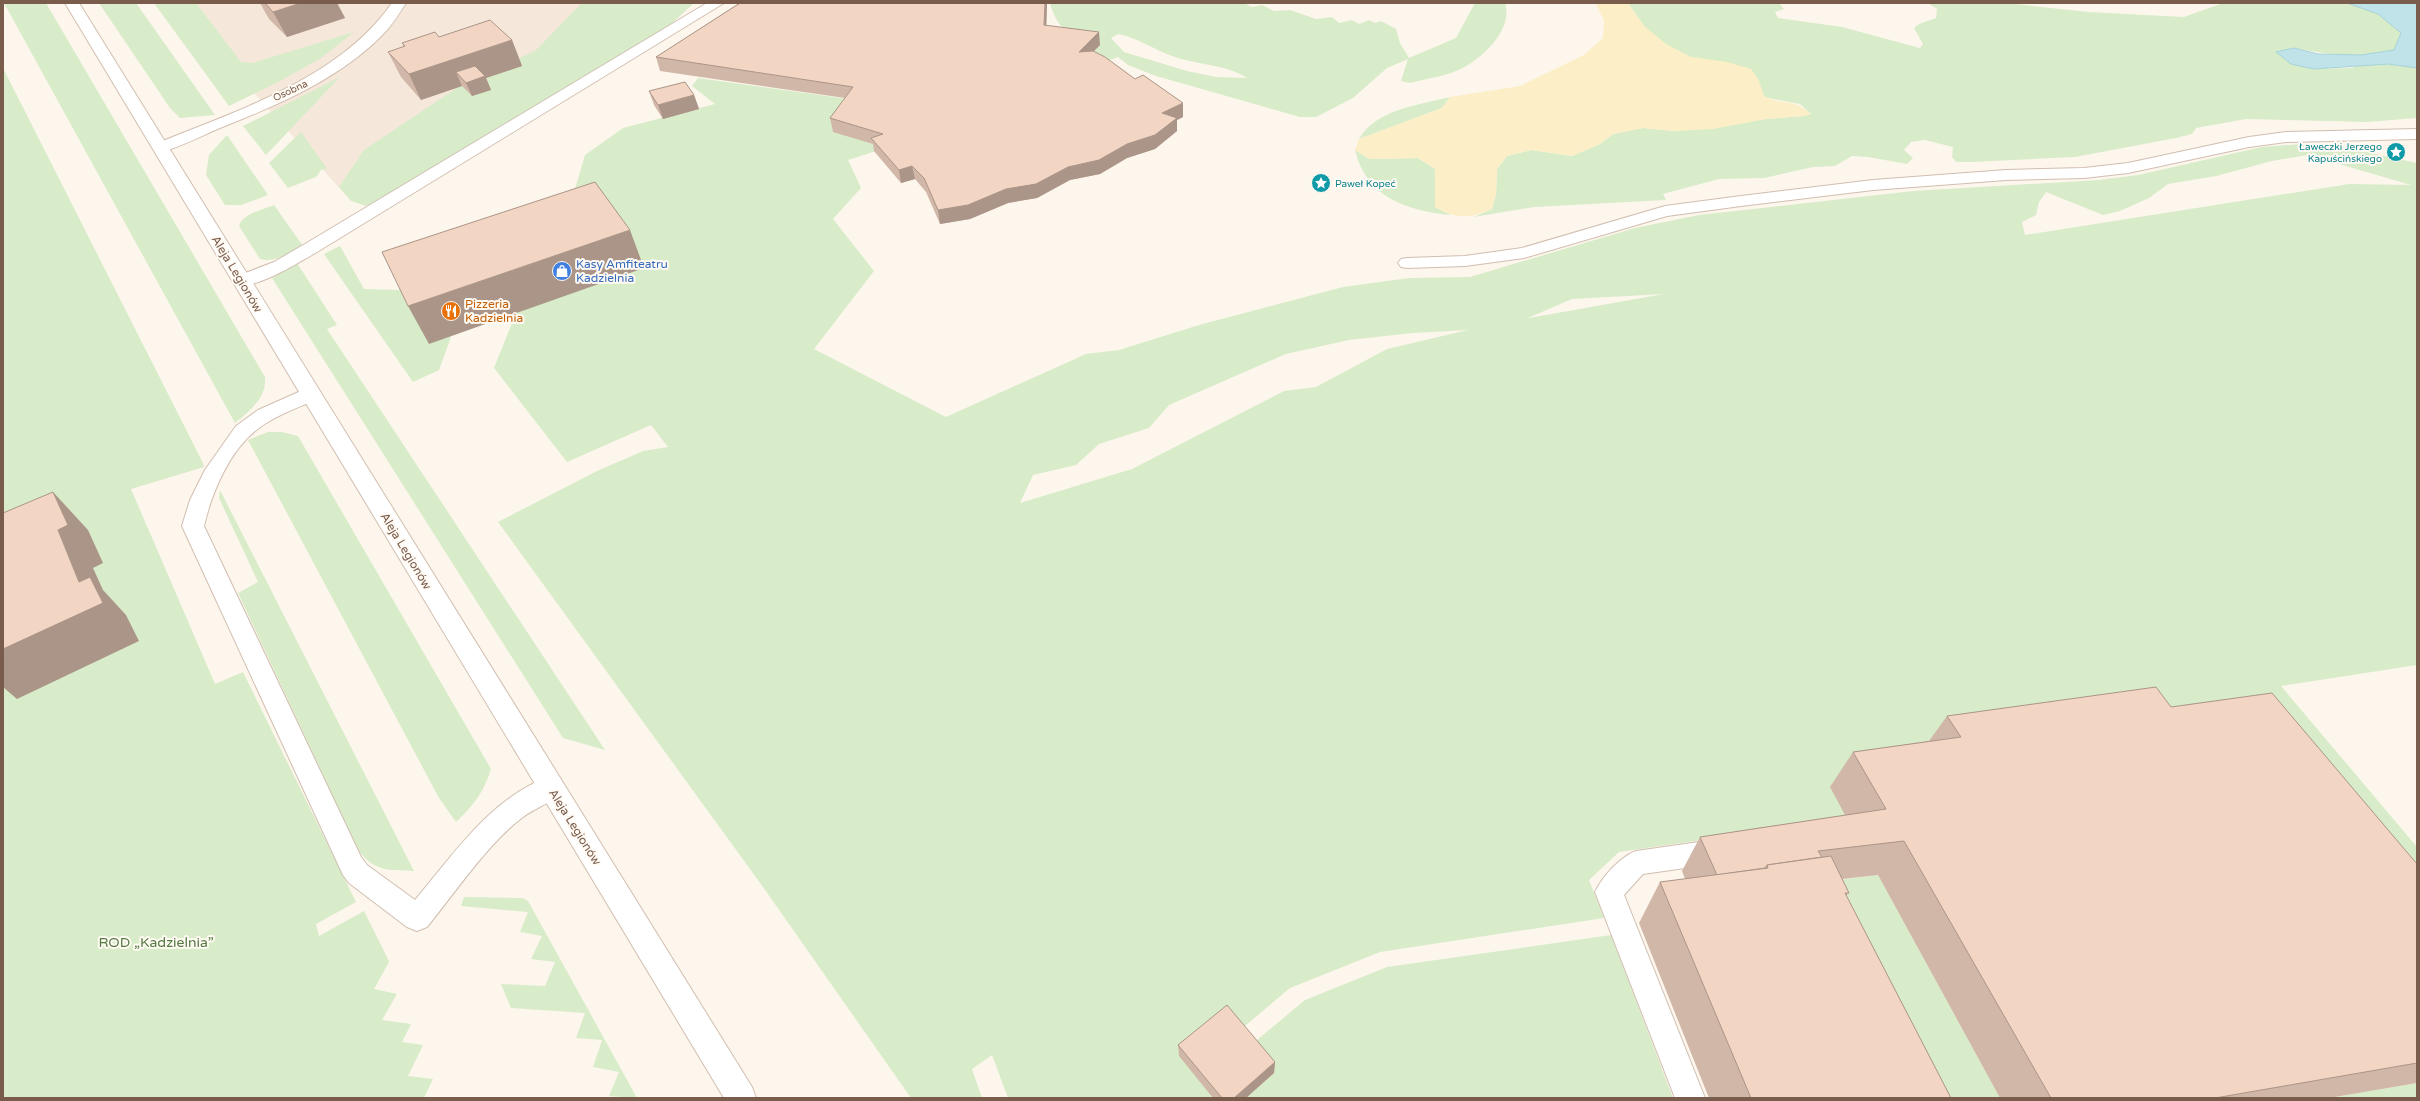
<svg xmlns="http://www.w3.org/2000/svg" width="2420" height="1101" viewBox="0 0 2420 1101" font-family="'Varela Round',sans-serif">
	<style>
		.residential { fill: #f5e8da }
		.green { fill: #d8ecc9; fill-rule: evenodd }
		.sand { fill: #fcefc7 }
		.water { fill: #bfe3e8; stroke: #a5d3da }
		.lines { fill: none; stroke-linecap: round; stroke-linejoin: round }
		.service-casing { stroke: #d1beb0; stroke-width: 2 }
		.pedestrian-casing { stroke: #d1beb0; stroke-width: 2 }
		.minor-casing { stroke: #d1beb0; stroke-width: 2 }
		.tertiary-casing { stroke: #d1beb0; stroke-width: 2 }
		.service { fill: #fff; fill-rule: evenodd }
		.pedestrian { fill: #fff; fill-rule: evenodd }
		.minor { fill: #fff; fill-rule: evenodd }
		.tertiary { fill: #fff; fill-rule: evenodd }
		.wall { fill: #d1b7a8 }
		.shaded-wall { fill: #aa9588 }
		.building { fill: #f3d5c3; stroke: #aa9588 }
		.labels { text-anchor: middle; stroke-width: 4; stroke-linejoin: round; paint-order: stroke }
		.far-street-label { font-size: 10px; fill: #7a5c4d; stroke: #fffaf3 }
		.far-culture-label { font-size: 10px; fill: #0d838f; stroke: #fffaf3; text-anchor: end }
		.shop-label { font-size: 12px; fill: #366cbe; stroke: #fffaf3; text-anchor: start }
		.street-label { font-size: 12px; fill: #7a5c4d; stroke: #fffaf3 }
		.food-label { font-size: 12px; fill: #c56008; stroke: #fffaf3; text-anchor: start }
		.near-park-label { font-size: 14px; fill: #537a41; stroke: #fffaf3 }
	</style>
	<rect width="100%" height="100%" fill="#fdf6ec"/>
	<!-- residential -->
	<polygon class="residential" points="173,3 620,3 351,201"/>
	<!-- green -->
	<g class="green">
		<path d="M4,3H46L265,377C267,397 250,411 235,423Z"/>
		<polygon points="99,3 136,3 215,115 180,118 170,108"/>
		<polygon points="154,3 196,3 241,62 252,63 354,32 321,58 282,80 229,106"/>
		<polygon points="582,3 694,3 668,27 423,176 366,206 351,201 339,187 364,150 464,83 535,51"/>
		<path d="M1050,3H1244L1252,7L1262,5L1274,11L1290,10L1316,19L1332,17L1339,23L1352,20L1359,24L1369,20L1375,23L1381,21L1396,29L1400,43L1409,58L1456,38L1475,3H1505C1513,28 1486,55 1466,66C1450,76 1428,78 1410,83L1401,81L1408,59L1387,68L1353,98L1316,117H1300L1156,76L1128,65L1118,57L1087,68L1080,66L1099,45C1073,36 1058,33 1050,3ZM1118,34C1138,38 1153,49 1172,56C1196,65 1226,64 1247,78L1216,77L1187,71L1124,52L1111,38Z"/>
		<path d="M1628,3H1779L1784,9L1775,12L1778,18L1842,27L1920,48L1923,44L1914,28L1919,24L1936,18L1937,9L1928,3H2005L2089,12L2184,17L2223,3H2417V118L2367,122L2246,119L2196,128L2192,134L2176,138L2075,157L1973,162H1956L1952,157L1953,147L1925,140L1911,142L1904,150L1913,158L1907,164L1868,157L1852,156L1835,166L1813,167L1764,178L1719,179L1663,194L1666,200L1534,207L1474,217L1492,209L1496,194L1497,169L1507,156L1531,150L1572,156L1600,144L1613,134L1643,128L1674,131L1766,119L1805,116L1811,114L1800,104L1677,81L1644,26ZM2294,48C2327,55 2361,58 2393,51L2352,68L2314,69L2291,64Z"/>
		<polygon points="3,68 203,463 204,467 131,489 215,684 243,672 356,902 316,924 319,936 364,911 387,957 389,962 374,989 397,994 382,1020 411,1024 402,1042 423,1045 408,1076 433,1079 424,1098 3,1098"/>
		<polygon points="340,77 266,155 243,126"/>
		<path d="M698,78L856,100L886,148L848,160L861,188L833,219L874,271L814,349L946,417L1086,354L1119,350L1199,325L1343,287L1409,278L1470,277L1635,228L1699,215L1913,191L2099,180L2138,175L2262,147L2301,144L2338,146L2417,163V665L2281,686L2417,847V888L1848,819L1619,852L1589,880L1604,918L1380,952L1290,988L1239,1031L1213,1098H1008L992,1055L972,1069L982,1098H911L763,887L498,522L597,471L643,451L668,447L651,425L567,462L494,368L516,313L573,196L585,155L623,128L715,104L692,86ZM2308,155L2411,185L2349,184L2025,235L2022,222L2036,215L2039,202L2046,192L2103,215L2120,211L2149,198L2168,184L2216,176L2272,161ZM1664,294L1529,318H1528L1572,299ZM1468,330L1387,349L1316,387L1284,391L1132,469L1020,503L1033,475L1076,465L1099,444L1149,428L1169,405L1286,354L1349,340L1412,333Z"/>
		<path d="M1450,97L1442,108L1359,139C1376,109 1420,105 1450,97Z"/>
		<polygon points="301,132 327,169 321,170 316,177 288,188 269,163"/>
		<polygon points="227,135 268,195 241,205 225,205 206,175 209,155"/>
		<path d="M1355,150L1370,159L1418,158L1435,169V207L1451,215C1407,211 1366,197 1355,150Z"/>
		<path d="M274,205L303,246C290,253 275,263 260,259L239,226C243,213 263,210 274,205Z"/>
		<polygon points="340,246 364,289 403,290 451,337 439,370 413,382 324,254"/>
		<polygon points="297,263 337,325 327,329 605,750 563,738 272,278"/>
		<path d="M268,432H282L298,436L491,769C484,792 473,806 456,822L439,798L248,440Z"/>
		<path d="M220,490L414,871C388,870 375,872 358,850L238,593L258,582L219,498Z"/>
		<polygon points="1878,875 2000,1098 1895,1098 1795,885"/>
		<polygon points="464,897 522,898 528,901 637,1098 609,1096 619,1072 593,1067 602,1040 576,1038 585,1013 511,1008 501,984 545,986 555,962 531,959 542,936 520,932 528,912 461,906"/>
		<polygon points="1611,935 1673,1098 1246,1098 1274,1073 1251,1045 1305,1000 1387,967"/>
		<polygon points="2417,1083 2417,1098 2329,1098"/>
	</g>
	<!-- sand -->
	<path class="sand" d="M1595,3H1628L1644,26L1666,44L1691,57L1727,62L1751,69L1759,81L1764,96C1783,106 1792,97 1811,114L1805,116L1766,119L1713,129L1674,131L1643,128L1613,134L1600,144L1572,156L1531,150L1507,156L1497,169L1496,194L1492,209C1469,219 1457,219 1435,207V169L1418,158L1370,159L1355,150L1359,139L1442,108L1450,97L1520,86L1584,55L1603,38L1604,20Z"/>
	<!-- water -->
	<polygon class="water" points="2347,3 2417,3 2417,68 2388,64 2314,69 2291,64 2276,52 2294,48 2318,54 2361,55 2394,50 2401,33 2378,14"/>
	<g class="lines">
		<!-- service casing -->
		<g class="service-casing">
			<g id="service">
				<polygon points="2417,129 2417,139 2286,142 2249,147 2128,173 2084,178 2006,180 1873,190 1741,206 1667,216 1524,258 1465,266 1407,268 1401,267 1398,263 1401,259 1407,258 1465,256 1522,248 1665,206 1741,196 1873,180 2006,170 2084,168 2128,163 2249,137 2286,132"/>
				<path d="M310,387L317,389L320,394L317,399C298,408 276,415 259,428C230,449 212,492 204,526L361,857L367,865L415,900C454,854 491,797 551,776L560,779L564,787C556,802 536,807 523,817C488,843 455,893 427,927L417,931L407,927L349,883L343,875L182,526L190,500L205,470L236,426L258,410Z"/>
				<path d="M1720,839L1729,843L1733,851L1729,859L1720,863L1643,874L1624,895L1705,1098H1675L1595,892C1603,876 1620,857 1636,851Z"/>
			</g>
		</g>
		<!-- pedestrian casing -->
		<g class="pedestrian-casing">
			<path id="pedestrian" d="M707,3H724L317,252C299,262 256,290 235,285L232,281L235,277L274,262L305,244Z"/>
		</g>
		<!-- minor casing -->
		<g class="minor-casing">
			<path id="minor" d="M392,3H406C400,12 394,22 387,30C344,77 278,105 220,128C201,136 181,147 161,152L155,150L153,147L155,144C238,110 339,79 392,3Z"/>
		</g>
		<!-- tertiary casing -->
		<g class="tertiary-casing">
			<polygon id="tertiary" points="65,3 79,3 752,1087 756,1098 724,1098"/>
		</g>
		<!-- service -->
		<use href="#service" class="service"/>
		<!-- pedestrian -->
		<use href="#pedestrian" class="pedestrian"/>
		<!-- minor -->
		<use href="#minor" class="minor"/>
		<!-- tertiary -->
		<use href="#tertiary" class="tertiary"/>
	</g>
	<!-- wall -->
	<g class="wall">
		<polygon points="260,3 337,3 345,18 287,37 269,19"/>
		<polygon points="740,3 1047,3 1046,25 1100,45 1093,52 1183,117 1177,120 1177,131 1155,149 1127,158 1100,174 1070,180 1037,198 1008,203 970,219 940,224 926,192 915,179 901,183 874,151 873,144 833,132 830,118 845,98 660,71 656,57"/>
		<polygon points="439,37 512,40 522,66 486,78 491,90 472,96 462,86 421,100 401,77 388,52 404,47 402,43"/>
		<polygon points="649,91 694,95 699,109 663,119 654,105"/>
		<polygon points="2171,707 2417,864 2417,1083 2329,1098 2000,1098 1878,875 1842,879 1849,893 1846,896 1951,1098 1709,1098 1639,923 1660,882 1685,879 1682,871 1700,837 1845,815 1830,787 1853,752 1929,741 1947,716"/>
		<polygon points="1178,1045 1275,1062 1274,1073 1246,1098 1213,1098 1179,1056"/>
	</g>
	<!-- shaded-wall -->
	<g class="shaded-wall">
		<polygon points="301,3 337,3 345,18 287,37 273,12"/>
		<polygon points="1045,3 1047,3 1046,38 1044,25"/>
		<polygon points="1099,32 1100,45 1080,65 1079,52"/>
		<polygon points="512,40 522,66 486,78 491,90 472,96 466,83 456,72 462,86 421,100 409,74"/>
		<polygon points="694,95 699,109 663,119 658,105"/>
		<polygon points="1183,103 1183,117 1177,120 1177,131 1155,149 1127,158 1100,174 1070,180 1037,198 1008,203 970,219 940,224 938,210 1006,189 1068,167 1162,113"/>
		<polygon points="912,166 915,179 901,183 899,170"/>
		<polygon points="630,230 644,268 429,344 408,306"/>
		<polygon points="53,492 88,530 103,563 93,568 103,590 126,615 139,641 17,699 3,687 3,649 79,582 58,530"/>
		<polygon points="1275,1062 1274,1073 1246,1098 1234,1098"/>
	</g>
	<!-- building -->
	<g class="building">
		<polygon points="265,3 301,3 273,12"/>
		<polygon points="740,3 1045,3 1044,25 1099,32 1079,52 1093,51 1105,57 1135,79 1143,75 1183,103 1162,113 1177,118 1155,135 1127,144 1099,160 1068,167 1036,184 1006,189 968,205 938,210 924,178 912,166 899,170 871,138 883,134 830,118 853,87 656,57"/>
		<polygon points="490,20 512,40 409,74 388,52 405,46 402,43 435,32 439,37"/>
		<polygon points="475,66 485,76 466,83 456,72"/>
		<polygon points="685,82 694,95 658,105 649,91"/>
		<polygon points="595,182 630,230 408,306 382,252"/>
		<polygon points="53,492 68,525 58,530 79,582 90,577 103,603 3,649 3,513"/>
		<polygon points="2156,687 2171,707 2272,693 2417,864 2417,1063 2215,1098 2051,1098 1904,841 1818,851 1822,857 1767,865 1765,868 1717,875 1700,837 1886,809 1853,752 1961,737 1947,716"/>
		<polygon points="1831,856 1849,893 1845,893 1951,1098 1751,1098 1660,882 1768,868 1767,865"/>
		<polygon points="1227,1005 1275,1062 1234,1098 1222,1098 1178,1045"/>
	</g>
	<!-- icons -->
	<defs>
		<g id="sight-disc" transform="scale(1)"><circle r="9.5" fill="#0f9aa8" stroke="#fffaf3"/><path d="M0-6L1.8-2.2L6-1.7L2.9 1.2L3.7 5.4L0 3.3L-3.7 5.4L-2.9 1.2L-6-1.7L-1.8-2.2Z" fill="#fff"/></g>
		<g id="shop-disc" transform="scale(1)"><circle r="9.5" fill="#3f7fe0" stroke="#fffaf3"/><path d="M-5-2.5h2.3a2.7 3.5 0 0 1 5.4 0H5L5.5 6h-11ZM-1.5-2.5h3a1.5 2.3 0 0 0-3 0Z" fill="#fff"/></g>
		<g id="restaurant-disc" transform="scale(1)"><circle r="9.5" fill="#e8710a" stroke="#fffaf3"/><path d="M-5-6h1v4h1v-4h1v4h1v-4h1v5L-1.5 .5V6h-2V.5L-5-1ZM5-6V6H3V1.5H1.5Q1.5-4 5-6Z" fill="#fff"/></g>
	</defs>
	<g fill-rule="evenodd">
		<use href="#sight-disc" x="2396" y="152"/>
		<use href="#sight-disc" x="1321" y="183"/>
		<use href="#shop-disc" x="562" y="271"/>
		<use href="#restaurant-disc" x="451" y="311"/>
	</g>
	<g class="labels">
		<!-- far-street labels -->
		<g class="far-street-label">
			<text transform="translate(290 90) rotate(-25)" y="4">Osobna</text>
		</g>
		<!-- far-culture labels -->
		<g class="far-culture-label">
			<text x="2382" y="150">Ławeczki Jerzego<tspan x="2382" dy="12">Kapuścińskiego</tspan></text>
			<text x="1335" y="187" text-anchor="start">Paweł Kopeć</text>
		</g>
		<!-- shop labels -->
		<g class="shop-label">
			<text x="576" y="268">Kasy Amfiteatru<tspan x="576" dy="14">Kadzielnia</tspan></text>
		</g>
		<!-- street labels -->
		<g class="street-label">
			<text transform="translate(237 274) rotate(59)" y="4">Aleja Legionów</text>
			<text transform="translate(406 551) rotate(59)" y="4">Aleja Legionów</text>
			<text transform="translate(575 827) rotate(58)" y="4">Aleja Legionów</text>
		</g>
		<!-- food labels -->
		<g class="food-label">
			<text x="465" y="308">Pizzeria<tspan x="465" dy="14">Kadzielnia</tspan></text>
		</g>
		<!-- near-park labels -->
		<g class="near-park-label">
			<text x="156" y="947">ROD „Kadzielnia”</text>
		</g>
	</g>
	<!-- border -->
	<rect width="2420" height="1101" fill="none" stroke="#7a5c4d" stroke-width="8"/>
</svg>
